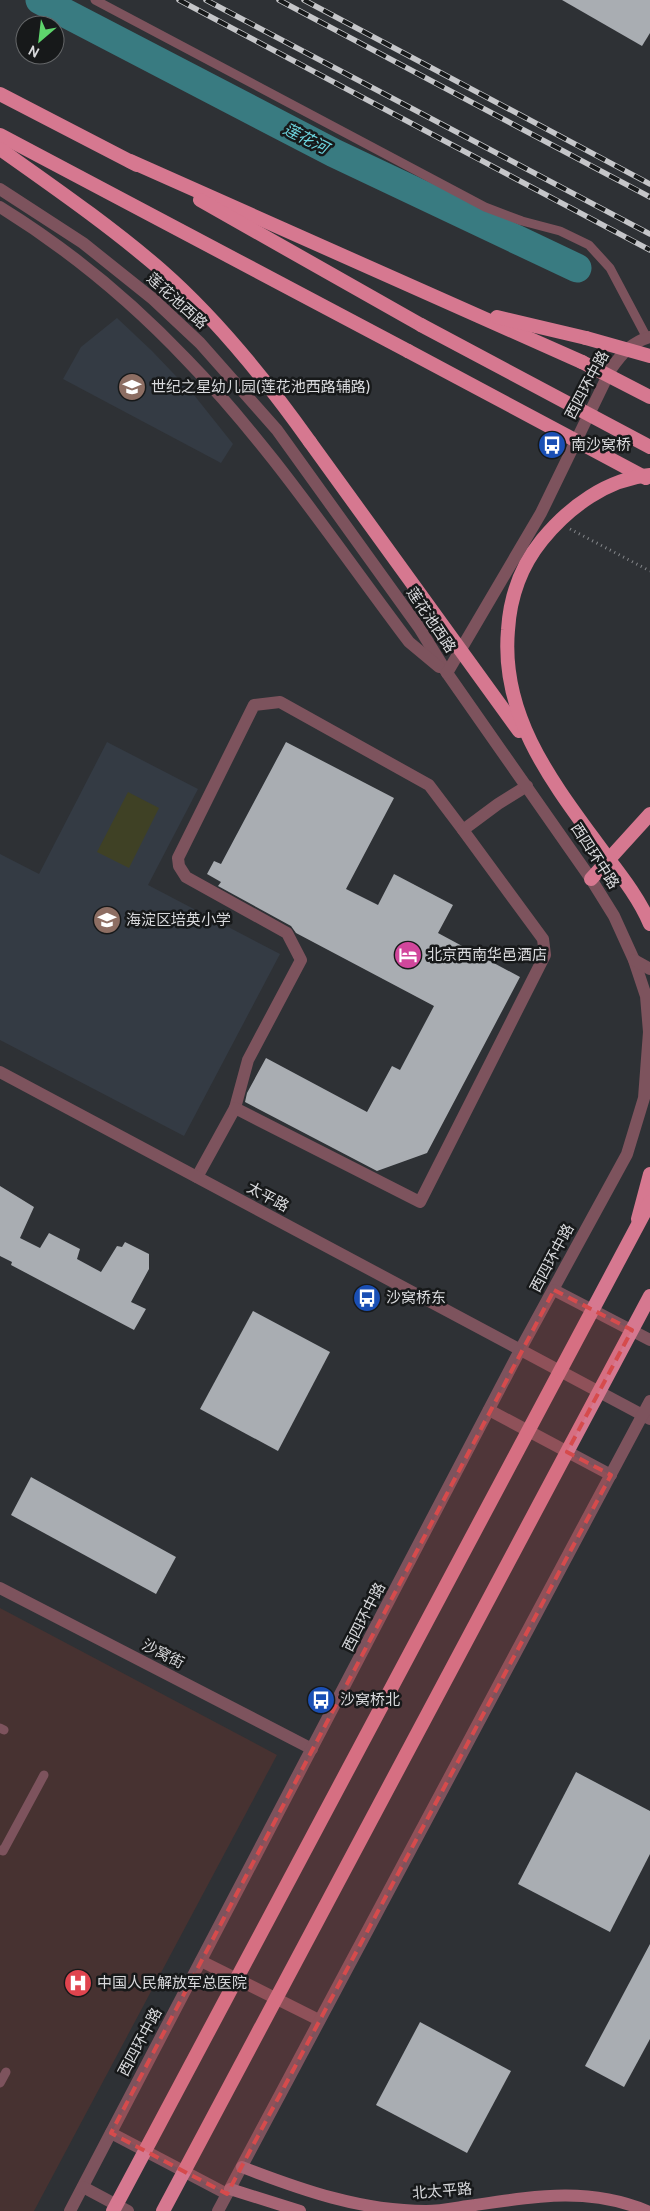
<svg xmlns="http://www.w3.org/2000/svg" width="650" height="2211" viewBox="0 0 650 2211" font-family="Cabin,'Noto Sans SC',sans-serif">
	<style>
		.built { fill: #343b44 }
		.medical { fill: #473231 }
		.green { fill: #3f4125 }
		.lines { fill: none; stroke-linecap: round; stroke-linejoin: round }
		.river { stroke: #397b81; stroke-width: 29 }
		.building { fill: #a9adb2 }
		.path { stroke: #85878b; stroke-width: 3; stroke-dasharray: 1 4; stroke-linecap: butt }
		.service { stroke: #7d535d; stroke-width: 9 }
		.minor { stroke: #7d535d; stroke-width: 12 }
		.tertiary { stroke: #7d535d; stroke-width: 12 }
		.secondary { stroke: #a76575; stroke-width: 12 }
		.trunk { stroke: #d67890; stroke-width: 14 }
		.rail-casing { stroke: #c5c6c9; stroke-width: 5.5 }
		.rail { stroke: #17191a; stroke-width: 4; stroke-dasharray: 11; stroke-linecap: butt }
		.trunk-bridge { stroke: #d67890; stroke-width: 14 }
		.marked { fill: #d64b4c; fill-opacity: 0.2; stroke: #d64b4c; stroke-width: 4; stroke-dasharray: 10 6; stroke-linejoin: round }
		.labels { text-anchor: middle; stroke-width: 5; stroke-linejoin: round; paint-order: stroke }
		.street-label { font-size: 15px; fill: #d8d9dc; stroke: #17191a }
		.poi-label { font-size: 15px; fill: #d8d9dc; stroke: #17191a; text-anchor: start }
		.water-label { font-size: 16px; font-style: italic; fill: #6dd5de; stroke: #17191a }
	</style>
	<rect width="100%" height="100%" fill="#2e3135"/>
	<!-- built -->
	<g class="built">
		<polygon points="117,318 152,351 194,395 233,444 221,463 63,379 81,347"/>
		<polygon points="107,742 198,789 148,885 280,954 184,1136 0,1040 0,854 39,874"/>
	</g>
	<!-- medical -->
	<polygon class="medical" points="0,1608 277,1755 34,2211 0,2211"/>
	<!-- green -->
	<polygon class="green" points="128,792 159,808 129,868 97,852"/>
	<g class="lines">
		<!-- river -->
		<polyline class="river" points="40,0 334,153 577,268"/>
	</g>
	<!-- building -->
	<g class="building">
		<polygon points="562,0 650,0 650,33 642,46"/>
		<polygon points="286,742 394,798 346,889 378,905 394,874 453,905 438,933 520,977 427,1153 377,1171 245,1102 247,1093 266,1058 367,1112 392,1066 400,1070 434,1006 296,933 291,926 218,886 221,882 207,874 214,861 221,864"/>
		<polygon points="0,1186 34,1207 20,1238 40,1248 49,1233 80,1249 77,1259 101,1272 117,1246 122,1247 125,1242 149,1254 149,1269 131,1302 146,1309 134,1330 11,1265 12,1262 0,1256"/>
		<polygon points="253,1311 330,1352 278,1451 200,1409"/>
		<polygon points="31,1477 176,1557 156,1594 11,1515"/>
		<polygon points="576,1772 650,1811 650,1854 610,1932 518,1884"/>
		<polygon points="650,1944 650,2039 624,2087 585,2066"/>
		<polygon points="420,2022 511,2071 467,2153 376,2105"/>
	</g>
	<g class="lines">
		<!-- path -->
		<polyline class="path" points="570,529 650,571"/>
		<!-- service -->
		<g class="service">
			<polyline points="95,0 485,207 522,221 560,231 589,245 610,268 647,338"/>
			<polyline points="0,1728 4,1730"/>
			<polyline points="0,1850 3,1851 44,1775"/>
			<polyline points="0,2083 6,2072"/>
		</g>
		<!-- minor -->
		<g class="minor">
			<polyline points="235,1108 248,1060 301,960 287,933 186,877 179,866 178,858 254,705 280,702 429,785 463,830"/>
			<polyline points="197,1177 235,1108 420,1202 545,955 543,939 463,830 498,804 527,786"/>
			<polyline points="0,1588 312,1749"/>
		</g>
		<!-- tertiary -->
		<g class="tertiary">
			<polyline points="0,189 83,243 153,299 200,343 277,430 420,629 447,673 591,879 614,916 634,960 646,996 649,1032 644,1098 627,1154 520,1350 70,2211"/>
			<path d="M0,207C68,249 132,302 187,360C269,444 338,548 409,642L439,667"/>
			<path d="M447,673L541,513L611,369C622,353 632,342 650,337"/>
			<polyline points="634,960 650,969"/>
			<polyline points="0,1072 650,1419"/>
			<polyline points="554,1290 650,1340"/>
			<polyline points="489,1410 611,1475"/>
			<polyline points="201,1961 319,2020"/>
			<polyline points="111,2133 227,2194"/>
			<polyline points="83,2187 128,2211"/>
			<polyline points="218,2211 650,1401"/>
		</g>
		<!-- secondary -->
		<g class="secondary">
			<path d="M242,2167C302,2190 361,2211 426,2211C442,2211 459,2207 475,2205C536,2196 589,2187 647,2211"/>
			<polyline points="230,2189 300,2211"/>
		</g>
		<!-- trunk -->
		<g class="trunk">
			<polyline points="0,94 137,165"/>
			<polyline points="0,135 408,351"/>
			<path d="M0,149C55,188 110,226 161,270C218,320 266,380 310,442"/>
			<polyline points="130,161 582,362"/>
			<polyline points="200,200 421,325"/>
			<polyline points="497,317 586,338"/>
			<polyline points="591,879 650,814"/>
			<polyline points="638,1219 650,1174"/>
		</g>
		<!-- rail casing -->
		<g class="rail-casing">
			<g id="rail">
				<polyline points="179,0 650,250"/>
				<polyline points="206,0 650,234"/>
				<polyline points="279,0 650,197"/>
				<polyline points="304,0 650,184"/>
			</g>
		</g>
		<!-- rail -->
		<use href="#rail" class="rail"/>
		<!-- trunk-bridge -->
		<g class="trunk-bridge">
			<polyline points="421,325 650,447"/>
			<polyline points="586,338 650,356"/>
			<polyline points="408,351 646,478"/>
			<polyline points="582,362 650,397"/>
			<polyline points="310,442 519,731"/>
			<path d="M650,475C607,479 569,507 542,540C521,566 510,597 508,630C500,720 557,788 607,857C623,878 640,900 650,924"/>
			<polyline points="113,2211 650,1202"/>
			<polyline points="163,2211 650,1296"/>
		</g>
	</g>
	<!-- marked area -->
	<path class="marked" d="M554,1290L632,1330L567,1452L611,1475L227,2194L111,2133Z"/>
	<!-- icons -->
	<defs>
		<g id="school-disc" transform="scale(1.4375)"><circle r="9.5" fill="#8d6e63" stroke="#17191a"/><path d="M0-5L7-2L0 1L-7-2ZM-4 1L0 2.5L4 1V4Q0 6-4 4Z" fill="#fff"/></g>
		<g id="bus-disc" transform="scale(1.4375)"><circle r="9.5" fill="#1a4fb4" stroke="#17191a"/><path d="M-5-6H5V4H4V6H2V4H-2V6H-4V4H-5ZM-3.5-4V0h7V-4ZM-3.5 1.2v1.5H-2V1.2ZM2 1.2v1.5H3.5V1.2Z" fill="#fff"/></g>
		<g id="hotel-disc" transform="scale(1.4375)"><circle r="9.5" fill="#d1479c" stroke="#17191a"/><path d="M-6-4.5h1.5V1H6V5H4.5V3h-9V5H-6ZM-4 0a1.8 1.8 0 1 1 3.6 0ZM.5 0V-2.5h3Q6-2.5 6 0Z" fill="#fff"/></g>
		<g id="hospital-disc" transform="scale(1.4375)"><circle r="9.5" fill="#e0444e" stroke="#17191a"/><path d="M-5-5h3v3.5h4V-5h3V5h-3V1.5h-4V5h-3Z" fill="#fff"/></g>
	</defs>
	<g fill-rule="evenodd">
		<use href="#school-disc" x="132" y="387"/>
		<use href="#bus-disc" x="552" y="445"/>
		<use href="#school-disc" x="107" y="920"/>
		<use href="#hotel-disc" x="408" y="955"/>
		<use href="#bus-disc" x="367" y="1298"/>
		<use href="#bus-disc" x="321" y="1700"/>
		<use href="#hospital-disc" x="78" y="1983"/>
	</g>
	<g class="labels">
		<!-- street labels -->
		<g class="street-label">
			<text transform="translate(177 301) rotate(42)" y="5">莲花池西路</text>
			<text transform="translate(587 385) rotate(-62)" y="5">西四环中路</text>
			<text transform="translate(431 620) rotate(56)" y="5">莲花池西路</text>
			<text transform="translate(595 856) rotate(57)" y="5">西四环中路</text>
			<text transform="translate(268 1197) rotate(28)" y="5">太平路</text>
			<text transform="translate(552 1258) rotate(-62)" y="5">西四环中路</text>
			<text transform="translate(364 1617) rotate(-63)" y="5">西四环中路</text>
			<text transform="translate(163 1654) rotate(27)" y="5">沙窝街</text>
			<text transform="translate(140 2042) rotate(-62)" y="5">西四环中路</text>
			<text transform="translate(442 2191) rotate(-5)" y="5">北太平路</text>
		</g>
		<!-- poi labels -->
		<g class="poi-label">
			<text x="151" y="392">世纪之星幼儿园(莲花池西路辅路)</text>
			<text x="571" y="450">南沙窝桥</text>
			<text x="126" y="925">海淀区培英小学</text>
			<text x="427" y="960">北京西南华邑酒店</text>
			<text x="386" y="1303">沙窝桥东</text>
			<text x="340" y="1705">沙窝桥北</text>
			<text x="97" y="1988">中国人民解放军总医院</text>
		</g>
		<!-- water labels -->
		<g class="water-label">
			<text transform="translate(306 138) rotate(27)" y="6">莲花河</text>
		</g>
	</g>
	<!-- north arrow -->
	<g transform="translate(40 40) rotate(208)"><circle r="24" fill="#17191a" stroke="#646668"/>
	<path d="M0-4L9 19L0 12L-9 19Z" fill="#5ed56c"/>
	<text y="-8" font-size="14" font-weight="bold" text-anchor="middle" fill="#d8d9dc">N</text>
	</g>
</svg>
